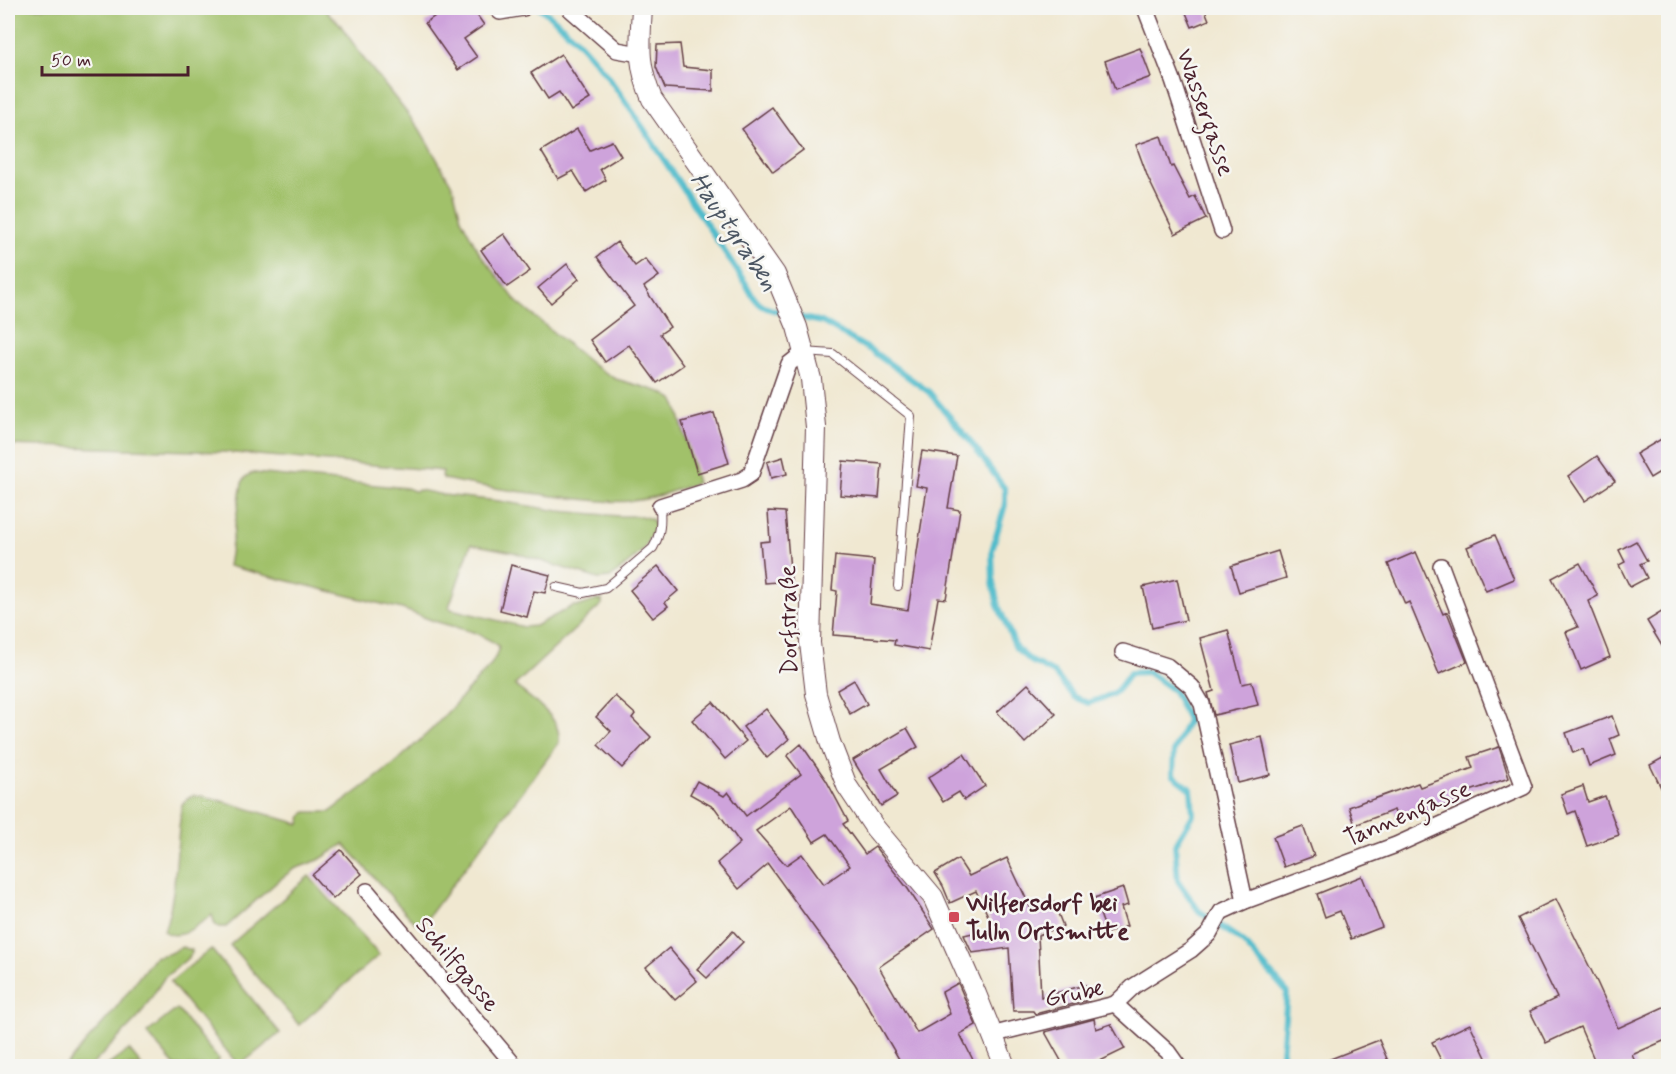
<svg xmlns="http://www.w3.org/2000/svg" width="1676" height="1074" viewBox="0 0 1676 1074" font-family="Mynerve,sans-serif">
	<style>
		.green { fill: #a1c16a; stroke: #76704a; stroke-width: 1.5 }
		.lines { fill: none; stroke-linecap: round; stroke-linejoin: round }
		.stream { stroke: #4fbbcb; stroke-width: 6 }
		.building { fill: #cea3db; fill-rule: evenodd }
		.service-casing { stroke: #633d44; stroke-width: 10 }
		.minor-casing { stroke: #633d44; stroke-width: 18 }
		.tertiary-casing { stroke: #633d44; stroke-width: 22 }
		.service { stroke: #fff; stroke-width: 8 }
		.minor { stroke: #fff; stroke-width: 15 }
		.tertiary { stroke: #fff; stroke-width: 20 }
		.poi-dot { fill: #d1495b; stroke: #f6f6f2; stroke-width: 2 }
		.labels { text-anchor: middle; stroke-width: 5; stroke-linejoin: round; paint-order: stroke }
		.street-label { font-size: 24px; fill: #4a1f2b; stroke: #f6f6f2 }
		.poi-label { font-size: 24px; font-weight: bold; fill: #4a1f2b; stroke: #f6f6f2; text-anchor: start }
		.water-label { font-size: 26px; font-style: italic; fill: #4c5663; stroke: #f6f6f2 }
	</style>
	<rect width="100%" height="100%" fill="#f6f6f2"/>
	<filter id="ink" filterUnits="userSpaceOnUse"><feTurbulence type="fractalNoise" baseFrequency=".0167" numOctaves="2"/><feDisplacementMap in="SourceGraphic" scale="12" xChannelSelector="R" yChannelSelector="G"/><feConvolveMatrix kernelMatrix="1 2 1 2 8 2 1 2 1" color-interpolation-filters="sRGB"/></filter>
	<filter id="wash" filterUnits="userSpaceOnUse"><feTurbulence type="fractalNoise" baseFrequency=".008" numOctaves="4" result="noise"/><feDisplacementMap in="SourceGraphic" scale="24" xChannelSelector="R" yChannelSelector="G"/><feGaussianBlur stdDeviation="1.35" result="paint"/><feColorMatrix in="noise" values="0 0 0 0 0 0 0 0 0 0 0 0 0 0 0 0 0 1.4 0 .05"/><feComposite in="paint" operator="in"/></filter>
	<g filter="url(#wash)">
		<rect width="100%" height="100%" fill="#f0e8d1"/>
		<!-- green -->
		<g class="green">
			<path d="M8,8H323L339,23L364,59L419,128L453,187L461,218L479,252L517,302L594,366L616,379L661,392L673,399L677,407L697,483C680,488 662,496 645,499C615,505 583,499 553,496C517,491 480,487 444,479L442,476L443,471L223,452L8,445Z"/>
			<path d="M254,473L407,488L414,491L420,490L443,495L499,501L559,511L619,516H641L652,519L655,527L644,549L632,560L610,578L598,579L513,552L471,544L449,607L451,609L524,627L535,626L573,606H580L597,600H602V604L515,685C532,702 562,715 559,743L429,916L420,925L413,921L344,844L319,860L294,869L278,881L226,927H219L215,925L212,915C198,924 180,943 164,931C178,891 175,847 182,805L188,798L194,795L222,801L300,824L302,816L306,812H330L394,764L432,729L490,666L496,656L499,647L495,643L476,633L434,621L402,609L228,566L242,483C245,477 247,474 254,473Z"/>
			<polygon points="309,876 379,955 299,1025 230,945"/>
			<polygon points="182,947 192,950 192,953 188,958 164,978 138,1018 91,1066 65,1066 112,1013 154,957 168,954"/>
			<polygon points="211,949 280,1033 239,1066 170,982"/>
			<polygon points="177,1009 219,1060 211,1066 175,1066 147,1033"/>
			<polygon points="129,1050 142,1066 107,1066"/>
		</g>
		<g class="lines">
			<!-- stream -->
			<g class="stream">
				<path d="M540,8C592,46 628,104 662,157C690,199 718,242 746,284C758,308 763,308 788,314"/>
				<path d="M798,317L822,322L872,351L929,392L970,441L1005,489V505L992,550L993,582L998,605L1016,648L1031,661L1054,673L1074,697L1088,703C1114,694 1114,697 1130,673L1148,672L1174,691L1188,720L1174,750L1173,775L1191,789L1193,815L1175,845L1178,881L1199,911L1243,942L1287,992L1282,1055L1287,1066"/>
			</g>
		</g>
		<g id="blocks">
			<!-- building -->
			<g class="building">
				<polygon points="447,8 472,8 484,25 464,39 477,57 458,70 425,23"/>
				<polygon points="1184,8 1204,8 1209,20 1192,27"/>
				<polygon points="680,44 683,67 713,70 713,91 665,88 656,67 657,45"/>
				<polygon points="1140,48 1151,77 1115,90 1105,61"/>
				<polygon points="561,54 590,99 571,111 559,92 548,99 531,73"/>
				<polygon points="772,107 803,150 773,172 742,129"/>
				<polygon points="577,129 590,150 612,141 621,156 600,169 606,180 586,192 573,171 558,179 541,151"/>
				<polygon points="1161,136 1171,167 1173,166 1190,199 1195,196 1206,219 1175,234 1148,178 1136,145"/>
				<polygon points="504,234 530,271 507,287 481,250"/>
				<polygon points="617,242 635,266 645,259 659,276 644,287 670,327 660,334 683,365 657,383 629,345 605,362 590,340 634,306 597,257"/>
				<polygon points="567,264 579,279 551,303 538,288"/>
				<polygon points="714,413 729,463 697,473 682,422"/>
				<polygon points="1668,435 1668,467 1650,478 1636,454"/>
				<polygon points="922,451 957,456 948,508 960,510 946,599 938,598 929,651 894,645 895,640 833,635 837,591 832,590 835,556 874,560 870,604 908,610 927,488 916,486"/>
				<polygon points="1597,456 1615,481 1585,501 1568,476"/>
				<polygon points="783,457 787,474 771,478 767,462"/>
				<polygon points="843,461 882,464 879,498 840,495"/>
				<polygon points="768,511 785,512 791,581 764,583 760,542 770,541"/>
				<polygon points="1495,535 1514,579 1486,591 1467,547"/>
				<polygon points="1636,541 1647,561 1640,564 1647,578 1630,587 1619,565 1625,562 1619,550"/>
				<polygon points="1278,551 1286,578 1239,592 1231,566"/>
				<polygon points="1416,552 1443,614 1447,612 1467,662 1439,674 1409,602 1405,604 1388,564"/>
				<polygon points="1580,563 1598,596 1588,601 1610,657 1581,670 1566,632 1578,627 1552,578"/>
				<polygon points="511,565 550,575 545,593 534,591 527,617 500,610"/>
				<polygon points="658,566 678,591 665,602 668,606 653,618 630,590"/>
				<polygon points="1177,579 1186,620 1152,628 1143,587"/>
				<polygon points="1668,608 1668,656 1647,621"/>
				<polygon points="1228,630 1242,684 1252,682 1258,705 1214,715 1208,693 1214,691 1200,638"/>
				<polygon points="854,680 867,704 850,714 837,690"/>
				<polygon points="1028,684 1056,714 1025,743 997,712"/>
				<polygon points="615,696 635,714 632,718 651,737 622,768 598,745 611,731 596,717"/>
				<polygon points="713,702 746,741 725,759 692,720"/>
				<polygon points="766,709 789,739 767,758 743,727"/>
				<polygon points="1612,716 1619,735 1610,739 1616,755 1589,766 1583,749 1573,753 1566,733"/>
				<polygon points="907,728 918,747 881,769 897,796 881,806 853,760"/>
				<polygon points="1262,737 1270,775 1238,783 1229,745"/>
				<path d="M801,744L826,780L848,821L843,824L865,854L875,847L908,889L934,929L879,967L917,1033L950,1014L942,992L958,983L976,1025L960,1034L976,1066H903L855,984L768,864L739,889L717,863L740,843L715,808L690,794L697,781L724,796L728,792L746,816L801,774L787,756ZM791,806L814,842L827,834L850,866L824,884L802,854L786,865L756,831Z"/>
				<polygon points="1499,747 1509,778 1464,793 1466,799 1398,821 1394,810 1355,825 1349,807 1367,800 1368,801 1418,783 1420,787 1473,768 1469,757"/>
				<polygon points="964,754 985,786 964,800 959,792 943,802 928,778"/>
				<polygon points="1668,755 1668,802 1650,765"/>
				<polygon points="1583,786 1588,802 1605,796 1619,835 1587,846 1575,811 1568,814 1561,794"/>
				<polygon points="1303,826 1314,856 1284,867 1273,837"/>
				<polygon points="341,850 362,874 333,899 312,875"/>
				<polygon points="1007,858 1031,909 1053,901 1063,926 1038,935 1041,997 1085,985 1089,1000 1035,1014 1033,1011 1013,1011 1009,948 972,953 964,935 994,928 976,891 950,903 943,886 935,873 958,859 969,876"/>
				<polygon points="1362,876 1382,927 1351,939 1340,911 1325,917 1317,894"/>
				<polygon points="1123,888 1128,905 1121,907 1127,926 1107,933 1094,898"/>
				<polygon points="1556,899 1597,982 1618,1028 1668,1005 1668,1039 1632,1055 1637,1066 1597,1066 1580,1027 1546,1043 1530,1011 1557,998 1518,918"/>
				<polygon points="733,931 743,942 707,978 697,969"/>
				<polygon points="669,948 697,981 675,1000 646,967"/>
				<polygon points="1094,1019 1096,1029 1111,1024 1125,1049 1090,1066 1064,1066 1045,1032"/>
				<polygon points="1470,1024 1490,1066 1444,1066 1432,1042"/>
				<polygon points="1379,1040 1390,1066 1315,1066 1315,1065"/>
			</g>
		</g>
	</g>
	<g filter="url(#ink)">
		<use href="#blocks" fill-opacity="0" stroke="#633d44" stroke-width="1.5"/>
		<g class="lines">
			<!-- service casing -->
			<g class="service-casing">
				<g id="service">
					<polyline points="804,352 833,354 911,416 898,586"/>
					<path d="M556,587L583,593L606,588L653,548C661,534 661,522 660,506"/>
				</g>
			</g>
			<!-- minor casing -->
			<g class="minor-casing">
				<g id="minor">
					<polyline points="496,8 500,12 523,8"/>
					<polyline points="569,8 617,50 640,54"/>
					<polyline points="1145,8 1173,80 1222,231"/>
					<polyline points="660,506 742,480 751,474 789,364 804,352"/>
					<polyline points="1123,652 1167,666 1192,687 1202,704 1245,901"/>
					<polyline points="367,891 515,1066"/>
					<polyline points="1115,1004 1134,986 1191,950 1209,934 1221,912 1245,901 1396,845 1524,787 1441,566"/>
					<polyline points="991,1035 1115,1004 1168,1052 1178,1066"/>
				</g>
			</g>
			<!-- tertiary casing -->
			<g class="tertiary-casing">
				<path id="tertiary" d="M642,8C640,45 637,64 652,99L775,274L797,327L811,379L816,427L810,643L816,694L830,742L847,786L875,828L933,897L976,994L1005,1066"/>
			</g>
			<!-- service -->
			<use href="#service" class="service"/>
			<!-- minor -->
			<use href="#minor" class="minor"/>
			<!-- tertiary -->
			<use href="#tertiary" class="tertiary"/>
		</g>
	</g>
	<!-- markers -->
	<rect class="poi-dot" x="948" y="911" width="12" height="12" rx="3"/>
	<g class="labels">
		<!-- street labels -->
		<g class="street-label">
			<text transform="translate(1206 112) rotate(71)" y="8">Wassergasse</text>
			<text transform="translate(788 620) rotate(-91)" y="8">Dorfstraße</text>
			<text transform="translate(1407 813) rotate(-23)" y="8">Tannengasse</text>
			<text transform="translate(458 964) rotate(50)" y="8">Schilfgasse</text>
			<text transform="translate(1074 993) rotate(-11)" y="8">Grube</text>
		</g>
		<!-- poi labels -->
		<g class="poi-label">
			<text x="966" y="911">Wilfersdorf bei<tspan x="966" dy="28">Tulln Ortsmitte</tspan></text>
		</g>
		<!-- water labels -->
		<g class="water-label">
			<text transform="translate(735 231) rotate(56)" y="9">Hauptgraben</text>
		</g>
	</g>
	<!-- margin -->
	<rect width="1676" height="1074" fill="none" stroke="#f6f6f2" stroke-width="30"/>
	<!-- scale -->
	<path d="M42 66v9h146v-9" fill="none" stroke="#4a1f2b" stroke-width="3"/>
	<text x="51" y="66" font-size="18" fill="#4a1f2b" stroke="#f6f6f2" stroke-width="4.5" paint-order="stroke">50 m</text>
</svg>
